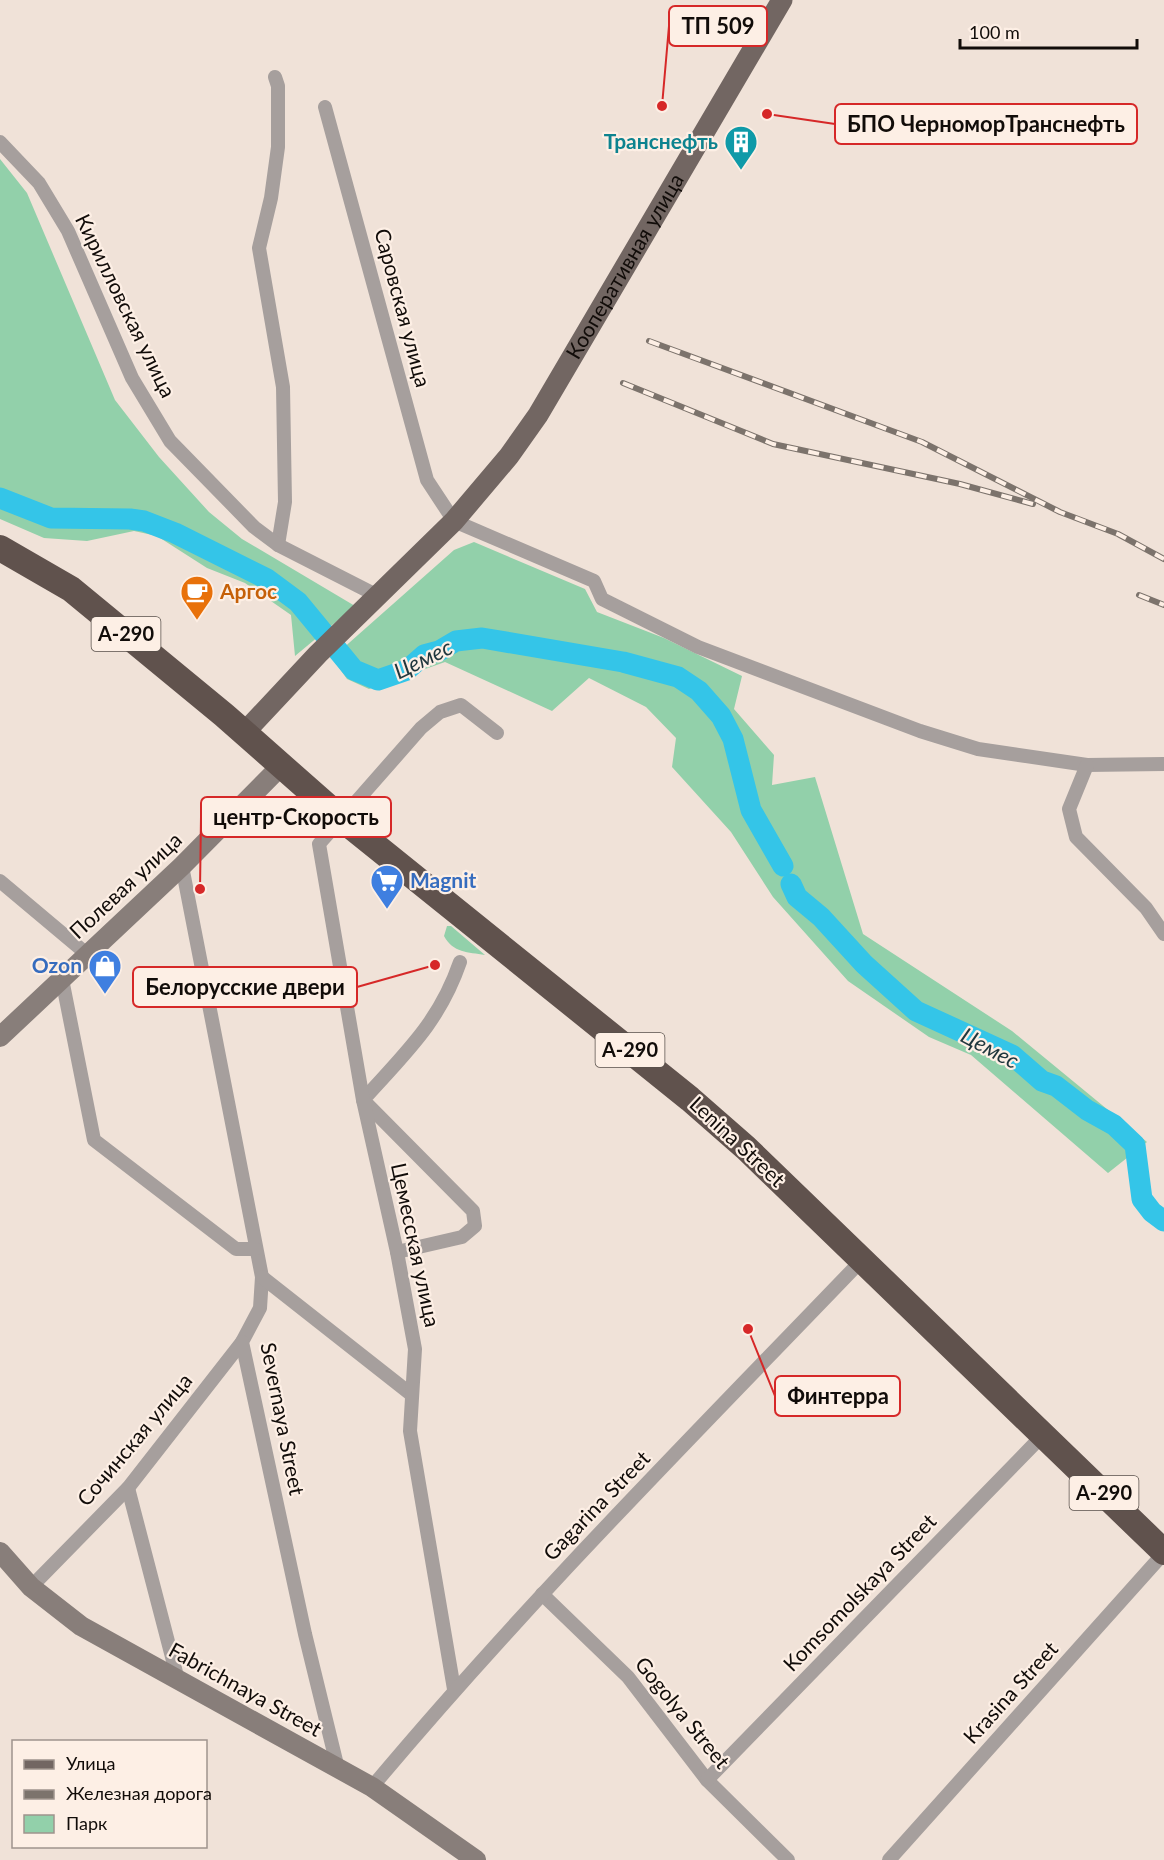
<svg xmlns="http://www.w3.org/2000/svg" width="1164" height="1860" viewBox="0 0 1164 1860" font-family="Lato,sans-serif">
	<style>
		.green { fill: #92d0aa }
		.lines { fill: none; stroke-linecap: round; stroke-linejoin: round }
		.river { stroke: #34c5e8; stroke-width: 21 }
		.street { stroke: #a69f9d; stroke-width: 14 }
		.secondary { stroke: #887e7a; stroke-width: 20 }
		.primary { stroke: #726662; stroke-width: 21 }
		.highway { stroke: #60524d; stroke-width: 26 }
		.rail-casing { stroke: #7c736c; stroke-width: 6 }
		.rail { stroke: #fdefe5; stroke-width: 4; stroke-dasharray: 11; stroke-linecap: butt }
		.labels { text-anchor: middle; stroke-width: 4.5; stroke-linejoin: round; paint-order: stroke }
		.shield { fill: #fdefe5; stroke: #58504b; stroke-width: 1.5 }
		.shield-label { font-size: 20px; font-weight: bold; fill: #110c09 }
		.culture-label { font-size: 21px; font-weight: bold; fill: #0d838f; stroke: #fdefe5; text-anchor: end }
		.street-label { font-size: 21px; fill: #110c09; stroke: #fdefe5 }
		.food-label { font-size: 21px; font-weight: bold; fill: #c56008; stroke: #fdefe5; text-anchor: start }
		.shop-label { font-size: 21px; font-weight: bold; fill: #366cbe; stroke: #fdefe5; text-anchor: start }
		.water-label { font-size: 22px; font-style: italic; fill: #1f363d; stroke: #fdefe5 }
		.leader { fill: none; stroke: #d62828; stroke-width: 2 }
		.callout-dot { fill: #d62828; stroke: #fdefe5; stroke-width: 2 }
		.callout { fill: #fdefe5; stroke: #d62828; stroke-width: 2 }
		.callout-label { font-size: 22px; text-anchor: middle; font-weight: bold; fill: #110c09 }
	</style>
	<rect width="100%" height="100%" fill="#f0e2d8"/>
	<!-- green -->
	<g class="green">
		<polygon points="0,159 27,193 115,400 159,457 209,512 242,539 355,606 295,656 291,615 245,583 207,568 157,536 134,531 87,541 44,538 0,519"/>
		<polygon points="474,542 585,589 597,612 664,638 742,676 734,709 774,755 772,785 815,777 863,934 1012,1031 1147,1142 1108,1173 971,1055 929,1037 848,981 773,897 731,832 672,767 676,738 646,707 589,678 552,711 445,662 369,689 347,679 332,658 454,550"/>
		<path d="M447,926H451L485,955C468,952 453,953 444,936Z"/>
	</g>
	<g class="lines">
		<!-- river -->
		<g class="river">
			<polyline points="0,498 51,518 130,519 144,521 175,533 267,579 298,602 354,670 378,680 407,670 424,655 439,651 456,641 482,638 623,662 678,677 699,691 721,716 733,739 751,810 783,866"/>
			<polyline points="791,884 797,897 821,917 864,964 916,1011 1012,1055 1042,1081 1056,1086 1087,1110 1114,1125 1135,1145 1142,1199 1152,1212 1164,1221"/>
		</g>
		<!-- street -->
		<g class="street">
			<polyline points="275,77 278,86 278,147 271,198 259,248 283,387 285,502 278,545"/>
			<polyline points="325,107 427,480 454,521 594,581 602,599 698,647 920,731 978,749 1087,765 1164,764"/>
			<polyline points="0,142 39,183 68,231 132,378 170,441 254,527 278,545 378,596"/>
			<polyline points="1087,765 1069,809 1076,837 1146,908 1164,934"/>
			<polyline points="182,866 262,1277 260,1308 242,1342 305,1634 338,1769"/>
			<polyline points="0,881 88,955"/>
			<polyline points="62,979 94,1140 236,1249 255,1249"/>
			<path d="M397,1252L462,1237L475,1226L473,1211L363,1100C405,1053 439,1023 460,962"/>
			<polyline points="262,1277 412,1395"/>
			<polyline points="128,1488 178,1680"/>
			<polyline points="31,1587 128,1488 242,1342"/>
			<polyline points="542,1594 628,1677 707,1780 788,1860"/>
			<polyline points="454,1689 410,1431 415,1349 397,1252 363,1100 319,844 421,728 440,712 461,705 497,733"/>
			<polyline points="707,1780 1043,1435"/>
			<path d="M372,1787C526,1603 695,1434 861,1261"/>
			<polyline points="889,1860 1164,1553"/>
		</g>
		<!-- secondary -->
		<g class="secondary">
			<polyline points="0,1037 182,866 281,766"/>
			<polyline points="0,1552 31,1587 81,1626 372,1787 476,1860"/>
		</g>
		<!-- primary -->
		<path class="primary" id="s1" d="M244,733L318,654L454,521L509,456L538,415L782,0"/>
		<!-- highway -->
		<polyline class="highway" points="0,548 71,589 224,715 342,819 690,1099 746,1148 1164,1552"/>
		<!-- rail casing -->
		<g class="rail-casing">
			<g id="rail">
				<polyline points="649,341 922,442 1060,512 1118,534 1164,559"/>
				<polyline points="623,383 773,444 960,484 1033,504"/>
				<polyline points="1139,595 1164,605"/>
			</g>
		</g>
		<!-- rail -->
		<use href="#rail" class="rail"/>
	</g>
	<!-- icons -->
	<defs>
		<g id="building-pin" transform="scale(1.725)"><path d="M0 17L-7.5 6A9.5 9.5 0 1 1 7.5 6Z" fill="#0f9aa8" stroke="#fdefe5"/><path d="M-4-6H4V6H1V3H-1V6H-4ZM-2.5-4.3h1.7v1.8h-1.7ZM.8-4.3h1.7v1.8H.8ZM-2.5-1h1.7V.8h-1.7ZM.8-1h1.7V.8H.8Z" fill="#fff"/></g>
		<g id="cafe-pin" transform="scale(1.725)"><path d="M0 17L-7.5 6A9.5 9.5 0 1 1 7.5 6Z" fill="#e8710a" stroke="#fdefe5"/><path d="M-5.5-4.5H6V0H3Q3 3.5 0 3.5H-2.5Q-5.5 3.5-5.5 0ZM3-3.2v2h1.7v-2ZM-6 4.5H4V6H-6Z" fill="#fff"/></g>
		<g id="supermarket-pin" transform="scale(1.725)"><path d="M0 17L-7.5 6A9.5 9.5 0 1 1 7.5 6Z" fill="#3f7fe0" stroke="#fdefe5"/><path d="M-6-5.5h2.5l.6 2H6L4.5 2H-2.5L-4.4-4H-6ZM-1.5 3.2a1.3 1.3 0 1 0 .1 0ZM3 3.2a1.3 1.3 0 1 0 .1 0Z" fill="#fff"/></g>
		<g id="shop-pin" transform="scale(1.725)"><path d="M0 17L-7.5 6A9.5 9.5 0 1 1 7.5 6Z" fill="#3f7fe0" stroke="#fdefe5"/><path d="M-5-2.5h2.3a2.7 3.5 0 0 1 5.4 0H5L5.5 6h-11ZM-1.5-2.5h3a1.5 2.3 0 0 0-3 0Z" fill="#fff"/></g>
	</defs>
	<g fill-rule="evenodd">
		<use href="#building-pin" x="741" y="142"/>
		<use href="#cafe-pin" x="197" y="592"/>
		<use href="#supermarket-pin" x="387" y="881"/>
		<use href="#shop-pin" x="105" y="966"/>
	</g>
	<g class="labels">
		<!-- shield labels -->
		<g class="shield">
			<rect x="91.5" y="617" width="69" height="34" rx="4.5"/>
			<rect x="595.5" y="1033" width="69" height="34" rx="4.5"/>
			<rect x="1069.5" y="1476" width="69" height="34" rx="4.5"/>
		</g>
		<g class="shield-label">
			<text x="126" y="641">А-290</text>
			<text x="630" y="1057">А-290</text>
			<text x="1104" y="1500">А-290</text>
		</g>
		<!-- culture labels -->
		<g class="culture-label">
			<text x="718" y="149">Транснефть</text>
		</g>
		<!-- street labels -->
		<g class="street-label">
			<text dy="7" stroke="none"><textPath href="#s1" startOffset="606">Кооперативная улица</textPath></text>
			<text transform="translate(125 306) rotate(64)" y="7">Кирилловская улица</text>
			<text transform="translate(402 308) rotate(75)" y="7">Саровская улица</text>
			<text transform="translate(126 886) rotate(-43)" y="7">Полевая улица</text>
			<text transform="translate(737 1142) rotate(43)" y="7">Lenina Street</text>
			<text transform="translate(415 1245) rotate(78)" y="7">Цемесская улица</text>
			<text transform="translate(282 1419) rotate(79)" y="7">Severnaya Street</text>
			<text transform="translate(135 1440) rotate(-50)" y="7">Сочинская улица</text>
			<text transform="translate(597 1506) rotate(-46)" y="7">Gagarina Street</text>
			<text transform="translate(860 1593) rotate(-46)" y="7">Komsomolskaya Street</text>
			<text transform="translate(245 1690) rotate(29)" y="7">Fabrichnaya Street</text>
			<text transform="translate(1011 1693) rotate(-48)" y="7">Krasina Street</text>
			<text transform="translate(682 1713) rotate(51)" y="7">Gogolya Street</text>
		</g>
		<!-- food labels -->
		<g class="food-label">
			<text x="220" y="599">Аргос</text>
		</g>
		<!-- shop labels -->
		<g class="shop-label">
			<text x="410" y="888">Magnit</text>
			<text x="82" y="973" text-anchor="end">Ozon</text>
		</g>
		<!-- water labels -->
		<g class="water-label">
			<text transform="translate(423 659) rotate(-26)" y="8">Цемес</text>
			<text transform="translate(990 1048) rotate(28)" y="8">Цемес</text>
		</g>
	</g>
	<!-- callouts -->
	<path class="leader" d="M662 106L669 26M767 114L835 124M200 889L201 817M435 965L357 987M748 1329L775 1396"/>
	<g class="callout-dot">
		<circle cx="662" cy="106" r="6"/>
		<circle cx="767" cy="114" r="6"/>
		<circle cx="200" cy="889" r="6"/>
		<circle cx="435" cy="965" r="6"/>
		<circle cx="748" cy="1329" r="6"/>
	</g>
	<g class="callout">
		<rect x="669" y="6" width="98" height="40" rx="6"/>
		<rect x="835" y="104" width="302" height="40" rx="6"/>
		<rect x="201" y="797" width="190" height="40" rx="6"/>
		<rect x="133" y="967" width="224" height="40" rx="6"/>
		<rect x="775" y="1376" width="125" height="40" rx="6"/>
	</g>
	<g class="callout-label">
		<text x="718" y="34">ТП 509</text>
		<text x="986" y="132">БПО ЧерноморТранснефть</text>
		<text x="296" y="825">центр-Скорость</text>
		<text x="245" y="995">Белорусские двери</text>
		<text x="838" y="1404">Финтерра</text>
	</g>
	<!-- legend -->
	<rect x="12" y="1740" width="195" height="108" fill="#fdefe5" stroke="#9f948d" stroke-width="1.5"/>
	<rect x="24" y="1760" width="30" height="9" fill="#726662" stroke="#9f948d" stroke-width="1.5"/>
	<text x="66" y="1770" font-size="18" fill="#110c09">Улица</text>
	<rect x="24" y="1790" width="30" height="9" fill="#7c736c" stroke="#9f948d" stroke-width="1.5"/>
	<text x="66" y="1800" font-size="18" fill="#110c09">Железная дорога</text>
	<rect x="24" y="1815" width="30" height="18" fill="#92d0aa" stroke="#9f948d" stroke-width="1.5"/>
	<text x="66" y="1830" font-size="18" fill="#110c09">Парк</text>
	<!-- scale -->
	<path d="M960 39v9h177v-9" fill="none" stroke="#110c09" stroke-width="3"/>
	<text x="969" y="39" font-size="18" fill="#110c09" stroke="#fdefe5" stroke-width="4.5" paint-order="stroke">100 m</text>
</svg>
